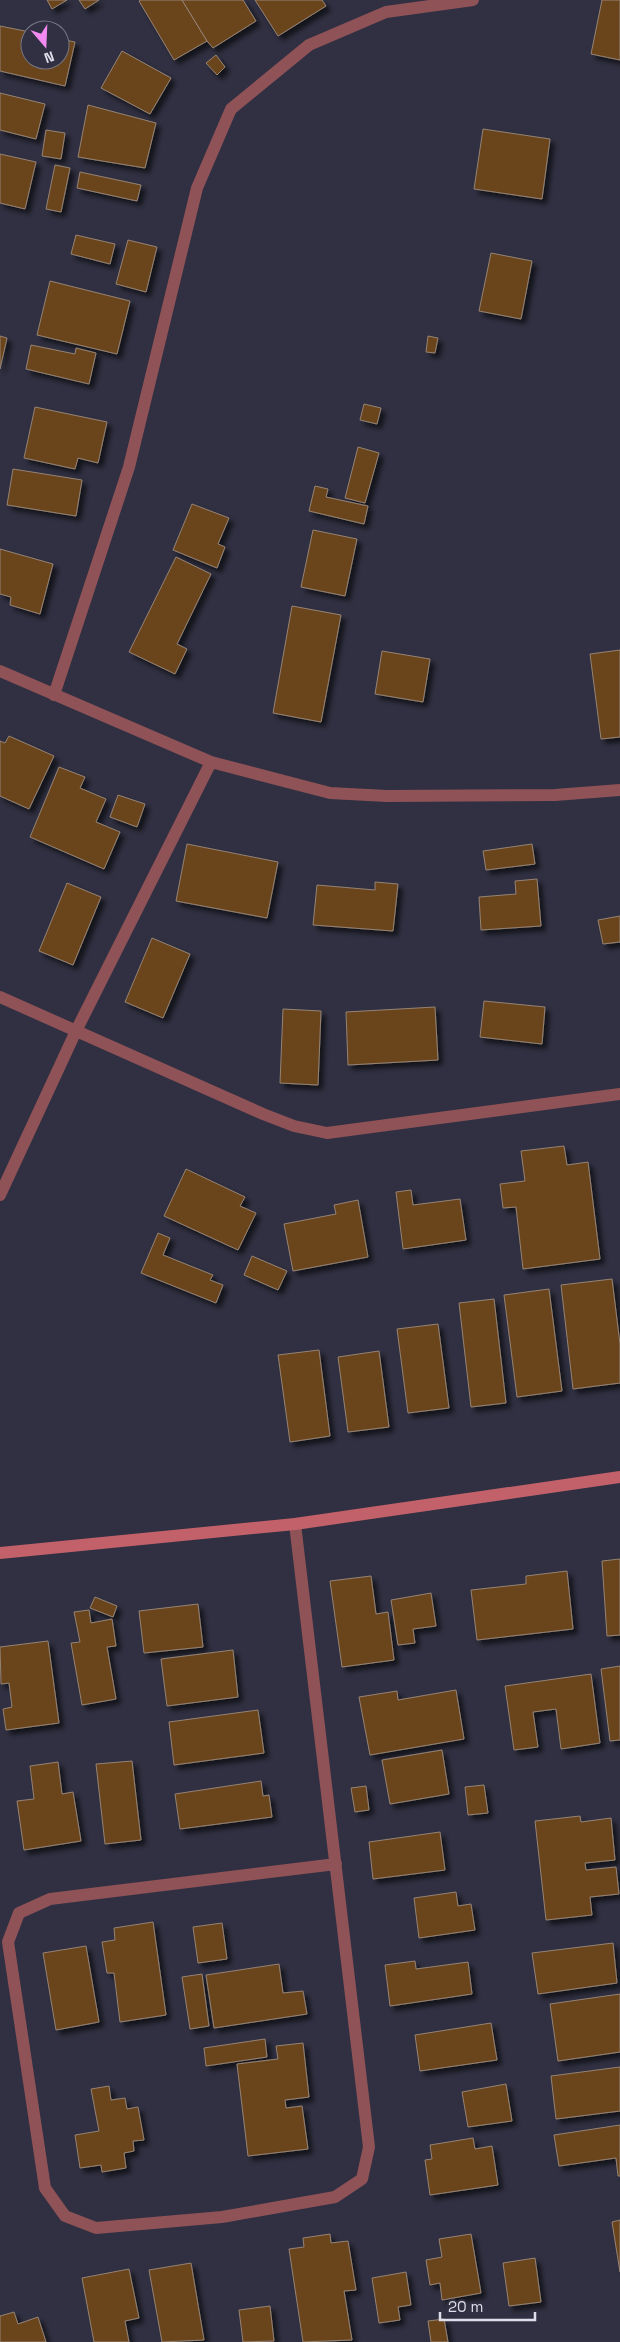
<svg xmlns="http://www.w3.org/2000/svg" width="620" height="2342" viewBox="0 0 620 2342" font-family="'Space Grotesk',sans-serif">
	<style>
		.building { fill: #6a451f; stroke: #958373; filter: url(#shadow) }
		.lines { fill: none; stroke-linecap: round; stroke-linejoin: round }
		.lane { stroke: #8f5257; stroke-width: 12 }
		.street { stroke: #8f5257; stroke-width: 12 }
		.secondary { stroke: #c2616a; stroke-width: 12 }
	</style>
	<defs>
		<filter id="shadow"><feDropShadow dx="4.5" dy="4.5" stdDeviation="2.5" flood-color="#0009"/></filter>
	</defs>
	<rect width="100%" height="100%" fill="#303042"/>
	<!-- building -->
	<g class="building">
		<polygon points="47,0 67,0 52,9"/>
		<polygon points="79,0 99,0 85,9"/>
		<polygon points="141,0 182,0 207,41 174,60 139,1"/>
		<polygon points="182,0 243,0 256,21 213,48 207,41"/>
		<polygon points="255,0 322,0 326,6 278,36"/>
		<polygon points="602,0 620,0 620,60 591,54"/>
		<polygon points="0,26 30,32 30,60 60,60 60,39 75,42 65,86 0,71"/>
		<polygon points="122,51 171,78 150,114 101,88"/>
		<polygon points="216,55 225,67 217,75 206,63"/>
		<polygon points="0,93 45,104 36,139 0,130"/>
		<polygon points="88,105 156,123 145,168 78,157"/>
		<polygon points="483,129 550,139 542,199 474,189"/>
		<polygon points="46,130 65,133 61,159 42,156"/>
		<polygon points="0,154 36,162 25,209 0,203"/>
		<polygon points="55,165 70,168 61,212 46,209"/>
		<polygon points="80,172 141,185 137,201 77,188"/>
		<polygon points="76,235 115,244 110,264 71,254"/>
		<polygon points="128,240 157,247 146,292 116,284"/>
		<polygon points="491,253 532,261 521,319 479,311"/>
		<polygon points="50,281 130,301 117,354 37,335"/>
		<polygon points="0,336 7,338 0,369"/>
		<polygon points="428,336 438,338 435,353 426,352"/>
		<polygon points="31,345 75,354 76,348 96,353 89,384 26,369"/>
		<polygon points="364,404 381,408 377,424 360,420"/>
		<polygon points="35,407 107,422 98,463 78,458 75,469 24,458"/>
		<polygon points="358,447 379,453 365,503 345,498"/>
		<polygon points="13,469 82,480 76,516 7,505"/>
		<polygon points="315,486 328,489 326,497 368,506 364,524 309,511"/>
		<polygon points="192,504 229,518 218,544 225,547 217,568 173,550"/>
		<polygon points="313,530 357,539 345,596 301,587"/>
		<polygon points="0,549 53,564 40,614 10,605 11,597 0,594"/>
		<polygon points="176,557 211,574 177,644 187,649 175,674 129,652"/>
		<polygon points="292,606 341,615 321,722 273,713"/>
		<polygon points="620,650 620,737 601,739 590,654"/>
		<polygon points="382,651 430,659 423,702 375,694"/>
		<polygon points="9,736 54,756 29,809 0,796 0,741 5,743"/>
		<polygon points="59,767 85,777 80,788 106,799 96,822 120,832 104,869 30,837"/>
		<polygon points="118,795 145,804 137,827 110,817"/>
		<polygon points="187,844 278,862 267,918 176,901"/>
		<polygon points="532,844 535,864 486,870 483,851"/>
		<polygon points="537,879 541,926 481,930 479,897 516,894 515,881"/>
		<polygon points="375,882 398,884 393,931 313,925 317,885 375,890"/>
		<polygon points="67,883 101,897 73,965 39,951"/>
		<polygon points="620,916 620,942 603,944 598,920"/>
		<polygon points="152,938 190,954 163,1018 125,1002"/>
		<polygon points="484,1001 545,1007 542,1044 480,1037"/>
		<polygon points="435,1007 438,1060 348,1065 346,1012"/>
		<polygon points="283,1009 321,1011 318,1085 280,1083"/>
		<polygon points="564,1146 567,1165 588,1162 600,1259 523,1269 516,1207 503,1208 500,1184 525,1181 521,1151"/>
		<polygon points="186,1169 245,1197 240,1206 256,1213 238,1250 164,1216"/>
		<polygon points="411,1190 413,1205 460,1199 466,1240 403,1249 396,1192"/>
		<polygon points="358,1200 368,1257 293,1271 284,1224 336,1214 334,1205"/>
		<polygon points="158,1233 170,1238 163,1255 213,1275 210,1280 223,1285 216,1303 141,1273"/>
		<polygon points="252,1256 287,1271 278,1290 244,1275"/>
		<polygon points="612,1279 620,1344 620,1383 573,1389 561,1285"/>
		<polygon points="549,1289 562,1391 517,1397 504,1295"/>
		<polygon points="494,1299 506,1403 471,1407 459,1303"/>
		<polygon points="438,1324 449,1408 408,1413 397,1329"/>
		<polygon points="319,1350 330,1436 290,1442 278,1355"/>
		<polygon points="379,1351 389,1427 348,1432 338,1357"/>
		<polygon points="620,1559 620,1635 607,1636 602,1561"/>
		<polygon points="567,1571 573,1629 477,1640 471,1590 526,1584 526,1576"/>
		<polygon points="371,1576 376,1614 388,1612 394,1660 342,1667 330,1581"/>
		<polygon points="431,1593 436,1626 413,1629 415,1643 398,1645 391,1600"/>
		<polygon points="95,1597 117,1606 113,1617 90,1608"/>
		<polygon points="198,1604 203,1647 144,1653 139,1611"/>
		<polygon points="89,1610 91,1623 112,1619 116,1646 107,1647 116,1699 82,1705 71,1643 80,1642 74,1612"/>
		<polygon points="48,1641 59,1723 6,1730 3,1709 12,1707 9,1683 1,1684 0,1647"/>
		<polygon points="233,1650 238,1697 167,1706 161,1659"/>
		<polygon points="620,1666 620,1740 610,1741 601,1669"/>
		<polygon points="591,1674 600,1743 561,1749 556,1709 533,1712 538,1747 514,1750 505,1686"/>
		<polygon points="456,1690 464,1739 370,1755 359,1697 397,1691 398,1700"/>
		<polygon points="258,1710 264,1753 174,1765 169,1722"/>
		<polygon points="442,1750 449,1794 390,1804 382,1760"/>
		<polygon points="132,1761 141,1840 105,1844 96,1764"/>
		<polygon points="58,1762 62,1794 73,1792 81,1841 24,1850 17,1801 34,1799 30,1766"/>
		<polygon points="261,1781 263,1796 269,1795 272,1817 180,1829 175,1794"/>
		<polygon points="484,1785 488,1813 468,1815 465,1787"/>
		<polygon points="366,1786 369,1810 355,1812 351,1788"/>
		<polygon points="580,1816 581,1822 611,1818 615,1860 585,1863 586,1870 616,1867 619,1894 590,1897 592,1915 546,1920 535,1821"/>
		<polygon points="440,1832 445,1870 373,1879 369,1842"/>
		<polygon points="456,1892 458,1906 471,1904 475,1930 419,1938 414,1898"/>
		<polygon points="153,1922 166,2015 120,2022 114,1973 107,1973 102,1942 115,1940 114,1928"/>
		<polygon points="222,1923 227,1959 198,1963 193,1927"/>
		<polygon points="613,1943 617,1983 538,1994 532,1953"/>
		<polygon points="86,1946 99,2022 56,2030 43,1953"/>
		<polygon points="415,1961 416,1969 468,1962 472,1994 390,2006 385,1965"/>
		<polygon points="279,1964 283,1993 303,1991 307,2014 214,2028 206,1975"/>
		<polygon points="202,1974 209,2026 190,2029 182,1977"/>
		<polygon points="620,1994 620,2052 558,2061 550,2004"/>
		<polygon points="491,2023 497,2060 420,2071 415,2035"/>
		<polygon points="265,2039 267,2057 206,2066 204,2048"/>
		<polygon points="303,2043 309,2097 285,2100 286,2108 302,2106 308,2149 248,2156 237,2064 278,2059 276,2046"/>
		<polygon points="620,2067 620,2111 556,2119 551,2076"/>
		<polygon points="506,2084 512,2121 468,2127 462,2092"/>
		<polygon points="109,2086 111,2100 125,2098 127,2109 138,2107 144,2140 133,2141 134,2151 124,2153 126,2168 102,2172 101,2165 80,2168 75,2135 99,2131 91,2089"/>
		<polygon points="620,2125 620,2176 618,2176 616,2158 559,2166 554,2135"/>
		<polygon points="473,2138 475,2149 492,2146 498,2185 430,2195 425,2160 432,2159 430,2145"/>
		<polygon points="620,2220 620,2272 612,2222"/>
		<polygon points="330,2234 331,2243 348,2241 356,2290 344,2291 352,2340 303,2342 289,2249 304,2247 303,2238"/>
		<polygon points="471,2234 481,2293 442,2300 440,2283 430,2285 426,2260 442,2257 439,2239"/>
		<polygon points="535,2258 541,2302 509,2306 503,2263"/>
		<polygon points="191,2263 204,2340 162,2342 149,2270"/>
		<polygon points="129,2269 139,2318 125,2321 129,2342 94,2342 82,2278"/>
		<polygon points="406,2272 411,2305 398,2307 400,2320 379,2323 372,2278"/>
		<polygon points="270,2306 274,2341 243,2342 239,2310"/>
		<polygon points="14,2312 18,2324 38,2317 46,2342 0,2342 0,2316"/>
		<polygon points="444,2319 448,2342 431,2342 428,2321"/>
	</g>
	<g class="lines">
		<!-- lane -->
		<polyline class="lane" points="0,1195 76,1031 211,762"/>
		<!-- street -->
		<g class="street">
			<polyline points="0,671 211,762 330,793 387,796 555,795 620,790"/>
			<polyline points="54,695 129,467 197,188 231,109 309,45 386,12 473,0"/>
			<polyline points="0,997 263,1114 294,1126 327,1133 620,1094"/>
			<polyline points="295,1524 369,2147 362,2179 335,2197 222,2217 96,2228 65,2216 45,2188 8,1942 19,1913 50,1899 336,1864"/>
		</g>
		<!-- secondary -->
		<polyline class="secondary" points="0,1553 295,1524 620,1477"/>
	</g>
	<!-- north arrow -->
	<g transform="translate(45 45) rotate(161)"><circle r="24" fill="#303042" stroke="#767685"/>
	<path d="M0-4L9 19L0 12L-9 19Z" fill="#f38af2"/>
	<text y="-8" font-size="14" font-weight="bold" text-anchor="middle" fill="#dedeea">N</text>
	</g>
	<!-- scale -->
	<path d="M440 2312v8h95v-8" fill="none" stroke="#dedeea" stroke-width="2.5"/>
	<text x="448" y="2312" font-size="15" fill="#dedeea" stroke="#303042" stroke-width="4" paint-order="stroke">20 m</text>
</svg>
